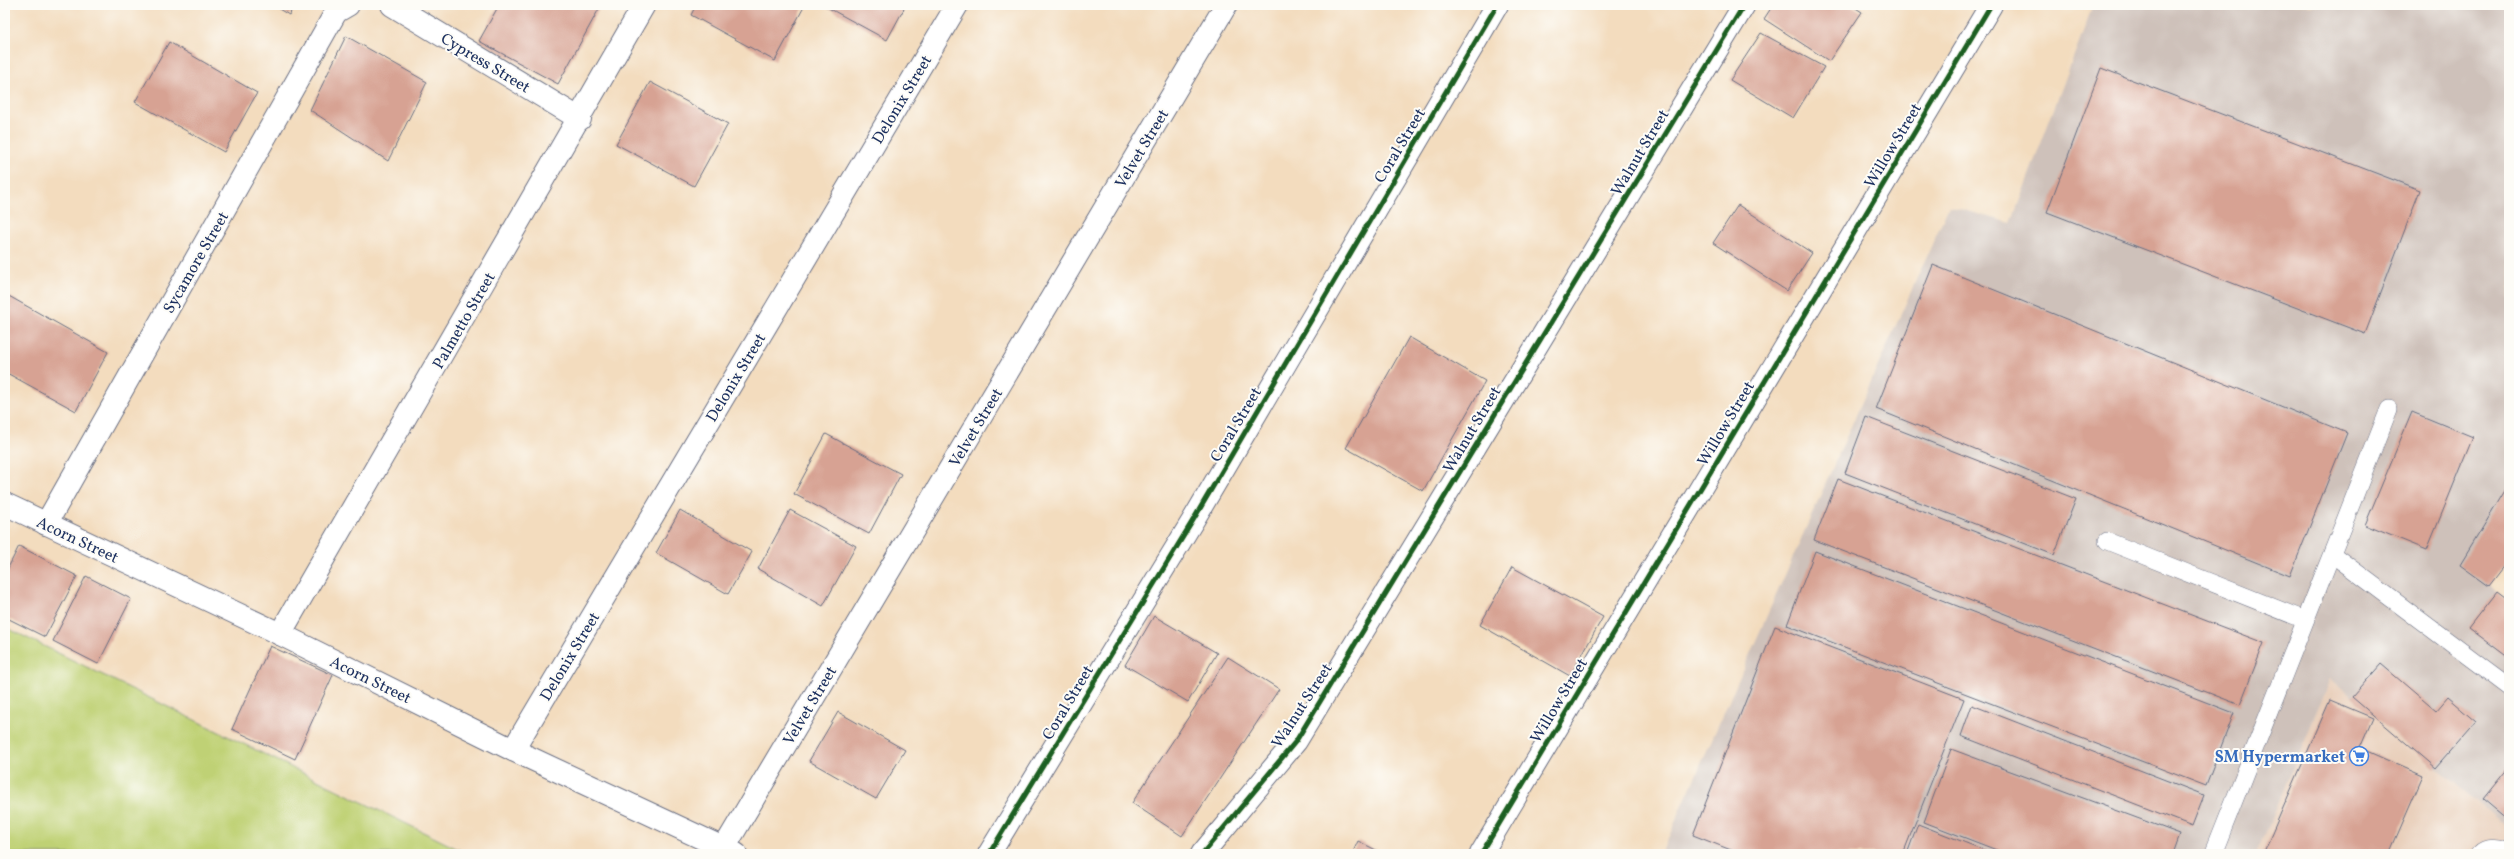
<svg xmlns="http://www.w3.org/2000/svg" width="2514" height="859" viewBox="0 0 2514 859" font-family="Vollkorn,serif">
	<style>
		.built { fill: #e8ceb9 }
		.industrial { fill: #cec1ba }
		.green { fill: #bfd174; stroke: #6d8069 }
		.building { fill: #d7a293 }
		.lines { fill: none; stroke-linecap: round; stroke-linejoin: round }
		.lane-casing { stroke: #676c80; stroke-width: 18 }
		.street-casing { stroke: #676c80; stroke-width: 24 }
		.lane { stroke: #fff; stroke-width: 17 }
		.street { stroke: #fff; stroke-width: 22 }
		.cycleway-casing { stroke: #fdfcf7; stroke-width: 8 }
		.cycleway { stroke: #1b5e20; stroke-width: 5 }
		.labels { text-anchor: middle; stroke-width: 4; stroke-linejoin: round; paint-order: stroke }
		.street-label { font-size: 16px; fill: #1b2f5e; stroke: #fdfcf7 }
		.shop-label { font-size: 16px; font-weight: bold; fill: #366cbe; stroke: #fdfcf7; text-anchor: end }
	</style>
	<rect width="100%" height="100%" fill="#fdfcf7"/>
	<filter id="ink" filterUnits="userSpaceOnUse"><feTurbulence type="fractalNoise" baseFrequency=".025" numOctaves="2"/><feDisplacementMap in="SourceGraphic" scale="8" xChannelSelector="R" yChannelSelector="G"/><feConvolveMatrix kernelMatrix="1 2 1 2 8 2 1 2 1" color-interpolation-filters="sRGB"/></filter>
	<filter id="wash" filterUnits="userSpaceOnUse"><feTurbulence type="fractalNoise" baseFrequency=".012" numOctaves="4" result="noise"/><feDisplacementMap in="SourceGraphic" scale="16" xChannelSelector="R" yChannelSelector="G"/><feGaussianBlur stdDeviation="0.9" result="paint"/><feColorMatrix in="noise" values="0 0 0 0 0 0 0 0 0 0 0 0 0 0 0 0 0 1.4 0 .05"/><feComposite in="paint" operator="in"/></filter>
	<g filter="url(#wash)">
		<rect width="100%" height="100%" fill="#f3dcbe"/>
		<!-- built -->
		<polygon class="built" points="2331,679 2509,829 2509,854 2256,854"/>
		<!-- industrial -->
		<polygon class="industrial" points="2093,5 2509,5 2509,484 2460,565 2509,601 2509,829 2331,679 2256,854 1661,854 1949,206 2011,223"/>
		<!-- green -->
		<polygon class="green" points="5,627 468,854 5,854"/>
		<g id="blocks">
			<!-- building -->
			<g class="building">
				<polygon points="272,5 295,5 289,15"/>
				<polygon points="499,5 601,5 558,84 479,41"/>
				<polygon points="696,5 805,5 775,61 691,15"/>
				<polygon points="823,5 906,5 887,40"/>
				<polygon points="1773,5 1851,5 1862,12 1829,61 1764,19"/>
				<polygon points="1761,33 1824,67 1793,118 1730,80"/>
				<polygon points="346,36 427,82 388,161 310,110"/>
				<polygon points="169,42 257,93 224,152 135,102"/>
				<polygon points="2101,68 2420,190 2365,334 2047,212"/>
				<polygon points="650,82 728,124 694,186 616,144"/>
				<polygon points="1738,205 1812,253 1787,291 1713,243"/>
				<polygon points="1933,265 2347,433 2290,576 1876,409"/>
				<polygon points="7,295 108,352 76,411 5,372 5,300"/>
				<polygon points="1409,337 1485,381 1423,491 1346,448"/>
				<polygon points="2412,412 2473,437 2427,550 2365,525"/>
				<polygon points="1866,417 2076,499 2054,555 1845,473"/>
				<polygon points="826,434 901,474 869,534 794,494"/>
				<polygon points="1838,479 2264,643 2240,705 1814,540"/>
				<polygon points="2509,484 2509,560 2489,586 2460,565"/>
				<polygon points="680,510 752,552 728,594 656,553"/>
				<polygon points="790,510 856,546 823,606 758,569"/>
				<polygon points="19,546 77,576 45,637 5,617 5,574"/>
				<polygon points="1815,551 2234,713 2206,786 1787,625"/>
				<polygon points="1512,567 1603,617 1570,676 1480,625"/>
				<polygon points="86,576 131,599 98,664 53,641"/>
				<polygon points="2497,592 2509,601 2509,658 2469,628"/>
				<polygon points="1154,616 1217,653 1188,702 1125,665"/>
				<polygon points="1775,626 1964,699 1903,854 1741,854 1693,835"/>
				<polygon points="270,646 333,675 295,759 232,729"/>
				<polygon points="1228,657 1279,689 1182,836 1132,803"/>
				<polygon points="2381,664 2436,711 2448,697 2476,721 2435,768 2352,697"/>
				<polygon points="2330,700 2373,718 2360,748 2423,776 2389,854 2263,854"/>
				<polygon points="1972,705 2204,795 2192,826 1961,736"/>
				<polygon points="838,712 905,750 876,799 809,761"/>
				<polygon points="1951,749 2180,834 2173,854 2007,854 1924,822"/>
				<polygon points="2509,767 2509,821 2483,799"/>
				<polygon points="1918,824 1994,854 1907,854"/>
				<polygon points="1358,841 1384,854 1352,854"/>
			</g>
		</g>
	</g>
	<g filter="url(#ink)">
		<use href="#blocks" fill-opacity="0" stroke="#676c80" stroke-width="1"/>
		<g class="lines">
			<!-- lane casing -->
			<g class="lane-casing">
				<g id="lane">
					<polyline points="2107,541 2305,620"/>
					<polyline points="2332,554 2509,687"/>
					<polyline points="2213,854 2389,409"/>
					<path d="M2479,854C2487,846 2499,847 2507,854"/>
				</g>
			</g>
			<!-- street casing -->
			<g class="street-casing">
				<g id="street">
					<polyline points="392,5 580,119"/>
					<polyline points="5,504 280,634 513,750 736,854"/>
					<polyline points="46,524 336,12 348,5"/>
					<polyline points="280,634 644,5"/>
					<polyline points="513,750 957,5"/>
					<polyline points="724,848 1226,5"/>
					<polyline points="989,854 1192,522 1497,5"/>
					<polyline points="1202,854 1296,741 1744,5"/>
					<polyline points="1481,854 1991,5"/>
				</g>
			</g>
			<!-- lane -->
			<use href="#lane" class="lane"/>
			<!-- street -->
			<use href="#street" class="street"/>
			<!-- cycleway casing -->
			<g class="cycleway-casing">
				<g id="cycleway">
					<polyline points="989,854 1192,522 1497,5"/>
					<polyline points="1202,854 1296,741 1744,5"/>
					<polyline points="1481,854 1991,5"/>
				</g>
			</g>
			<!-- cycleway -->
			<use href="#cycleway" class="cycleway"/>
		</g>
	</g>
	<!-- icons -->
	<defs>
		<g id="supermarket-ring" transform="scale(1)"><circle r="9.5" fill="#fdfcf7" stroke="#3f7fe0" stroke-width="1.5"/><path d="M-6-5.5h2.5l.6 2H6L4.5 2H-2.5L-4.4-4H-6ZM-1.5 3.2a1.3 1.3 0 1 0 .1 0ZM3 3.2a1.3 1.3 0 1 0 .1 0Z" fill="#3f7fe0"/></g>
	</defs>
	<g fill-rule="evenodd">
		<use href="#supermarket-ring" x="2359" y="756"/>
	</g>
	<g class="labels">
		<!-- street labels -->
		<g class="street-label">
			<text transform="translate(486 62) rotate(31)" y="6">Cypress Street</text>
			<text transform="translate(901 99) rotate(-59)" y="6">Delonix Street</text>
			<text transform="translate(1399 145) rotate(-59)" y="6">Coral Street</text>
			<text transform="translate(1892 145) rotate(-59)" y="6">Willow Street</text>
			<text transform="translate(1141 148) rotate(-59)" y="6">Velvet Street</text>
			<text transform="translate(1639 152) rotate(-59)" y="6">Walnut Street</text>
			<text transform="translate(195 262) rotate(-60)" y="6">Sycamore Street</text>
			<text transform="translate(463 320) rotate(-60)" y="6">Palmetto Street</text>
			<text transform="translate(735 377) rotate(-59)" y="6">Delonix Street</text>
			<text transform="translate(1725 423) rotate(-59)" y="6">Willow Street</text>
			<text transform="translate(1235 424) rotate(-59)" y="6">Coral Street</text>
			<text transform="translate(975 427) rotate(-59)" y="6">Velvet Street</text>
			<text transform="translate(1471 429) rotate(-59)" y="6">Walnut Street</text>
			<text transform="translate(78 539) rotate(25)" y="6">Acorn Street</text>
			<text transform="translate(569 656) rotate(-59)" y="6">Delonix Street</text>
			<text transform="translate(371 679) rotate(26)" y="6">Acorn Street</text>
			<text transform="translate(1558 700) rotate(-59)" y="6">Willow Street</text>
			<text transform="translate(1067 702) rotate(-59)" y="6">Coral Street</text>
			<text transform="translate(809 705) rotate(-59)" y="6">Velvet Street</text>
			<text transform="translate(1301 705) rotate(-57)" y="6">Walnut Street</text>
		</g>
		<!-- shop labels -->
		<g class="shop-label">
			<text x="2345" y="762">SM Hypermarket</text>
		</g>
	</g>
	<!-- margin -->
	<rect width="2514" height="859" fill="none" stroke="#fdfcf7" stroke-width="20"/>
</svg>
